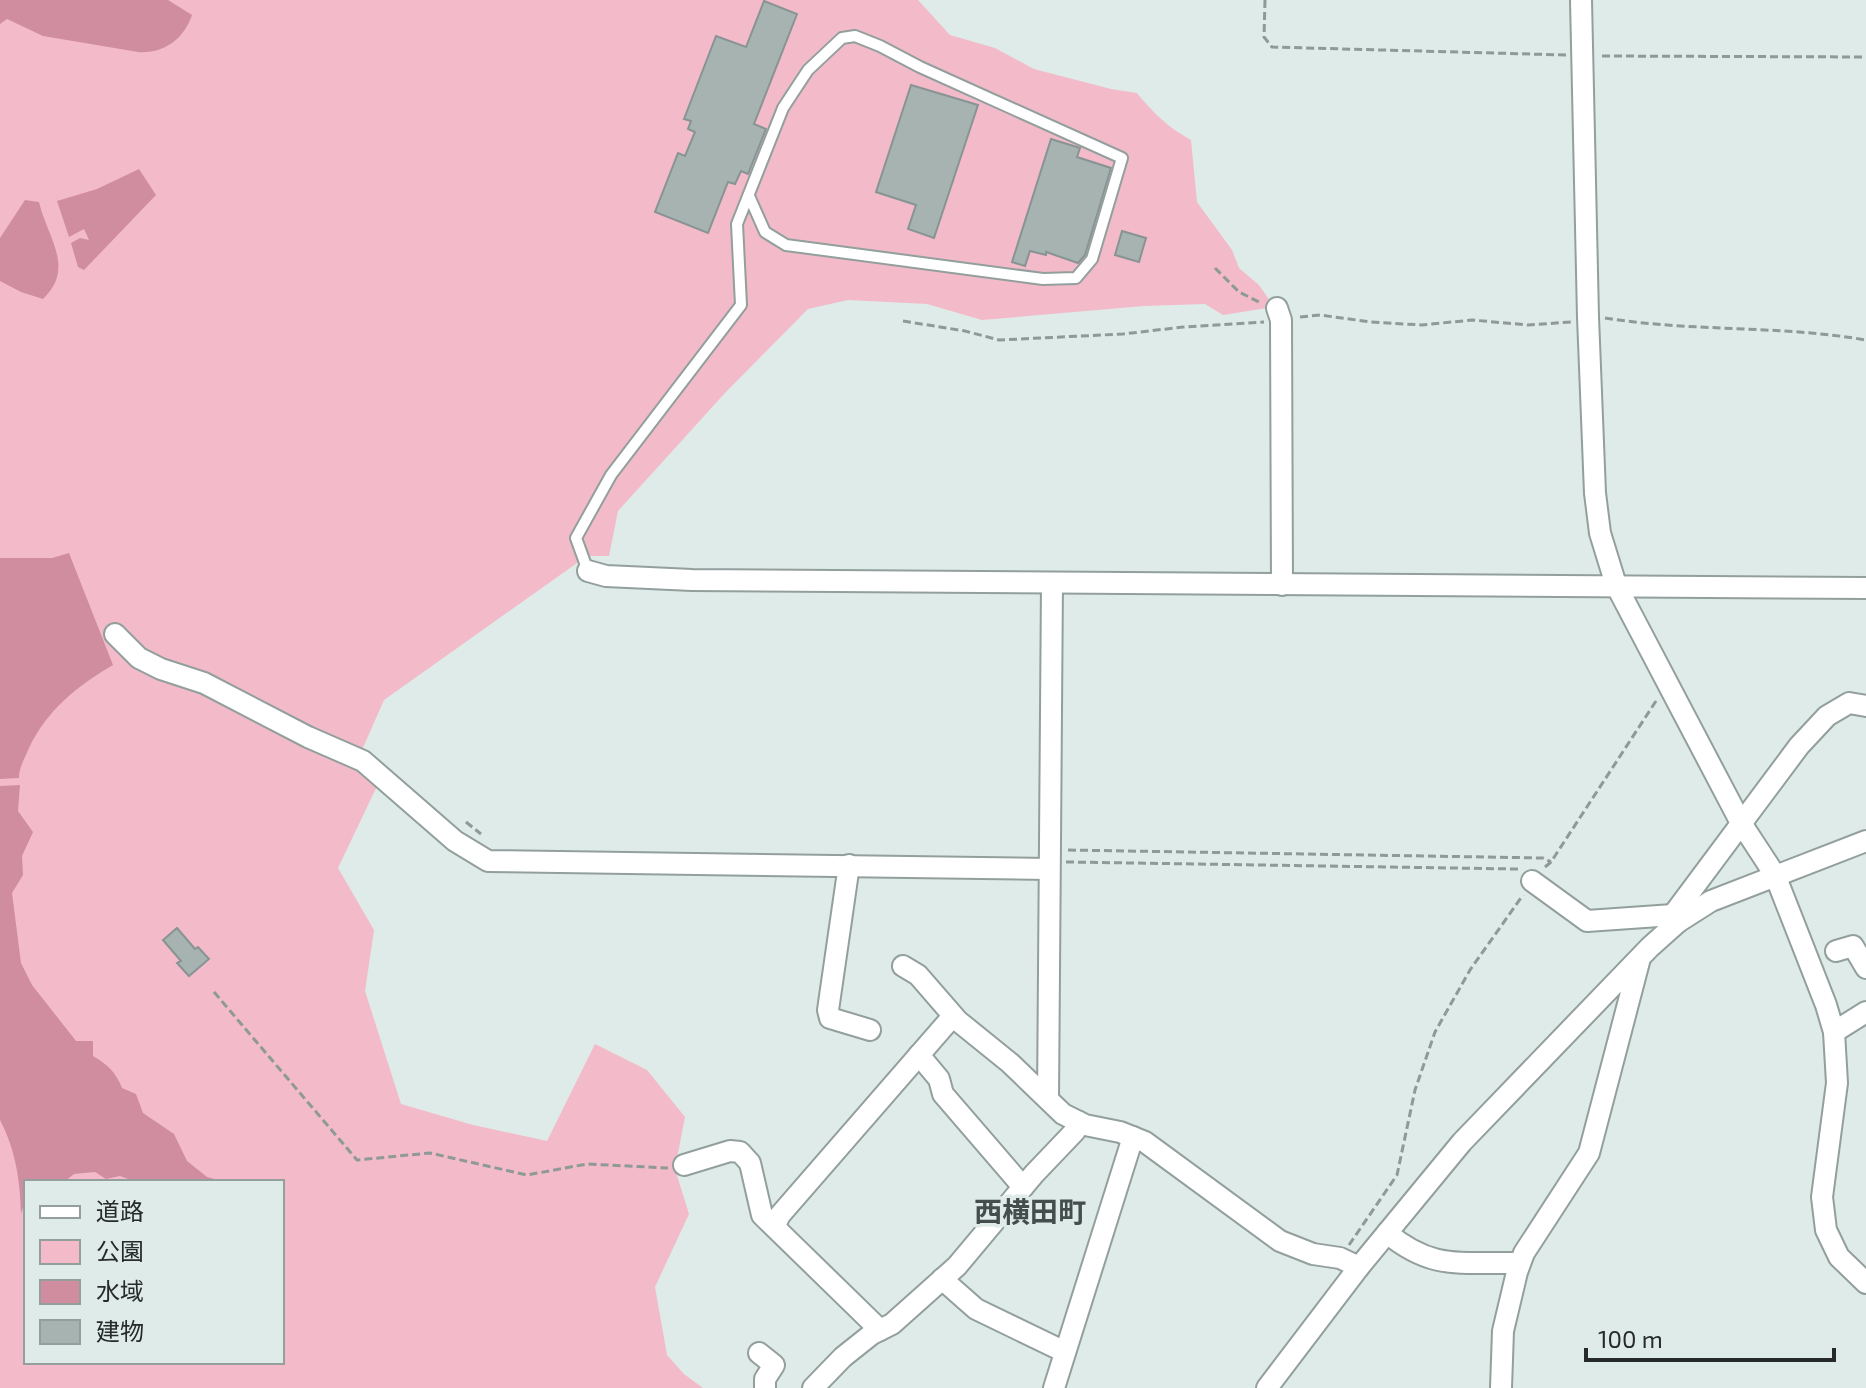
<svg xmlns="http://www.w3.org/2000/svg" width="1866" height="1388" viewBox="0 0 1866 1388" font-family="'Exo 2','Noto Sans JP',sans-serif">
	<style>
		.green { fill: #f3bbc9; fill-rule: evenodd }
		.water { fill: #d08d9f }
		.building { fill: #a6b3b1; stroke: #889493; stroke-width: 2 }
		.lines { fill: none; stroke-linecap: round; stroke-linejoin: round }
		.service-casing { stroke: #929f9d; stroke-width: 14 }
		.minor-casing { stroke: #929f9d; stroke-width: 24 }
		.path { stroke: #8f9997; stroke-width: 3; stroke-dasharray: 8 4; stroke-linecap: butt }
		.service { stroke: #fff; stroke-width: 10 }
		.minor { stroke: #fff; stroke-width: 20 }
		.labels { text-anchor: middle; stroke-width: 7; stroke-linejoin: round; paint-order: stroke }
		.quarter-label { font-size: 28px; font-weight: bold; fill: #434e4d; stroke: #deebe9 }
	</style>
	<rect width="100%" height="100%" fill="#deebe9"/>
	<!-- green -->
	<path class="green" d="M0,0H918L950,35L995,48L1034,69L1111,89L1137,93C1153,113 1169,128 1191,140L1197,202L1232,250L1239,268L1259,285L1274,307L1223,315L1205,304L1144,306L982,320L927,304L848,300L808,309L724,394L618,511L609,556H587L384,700L354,768L379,782L338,868L374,930L365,991L401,1104L473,1125L547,1141L595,1044L647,1070L685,1117L675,1169L689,1214L655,1287L667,1355L684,1374L703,1388H0ZM26,1182H282V1362H26Z"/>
	<!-- water -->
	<g class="water">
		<path d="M0,0H168L192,15C184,39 164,54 138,52L43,36L7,19L0,24Z"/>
		<polygon points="139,169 156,195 84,270 78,267 71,243 80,238 89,240 84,229 69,237 57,201 97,189"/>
		<path d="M25,200L39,202C47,237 76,268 43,299L21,292L0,281V238Z"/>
		<path d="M69,553L113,665C77,686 47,710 29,748C25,758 19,767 19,778L0,779V558H52Z"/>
		<path d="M20,785L18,811L33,832L22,856L23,875L12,893L21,963L32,985L76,1041H93V1056C107,1064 116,1072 122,1088L136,1094L143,1113L174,1134L187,1161L207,1177L226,1182H136L120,1176L106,1179L95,1172L74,1174L64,1182H26V1198L21,1214C20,1180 16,1151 0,1120V786Z"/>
	</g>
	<!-- building -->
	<g class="building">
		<polygon points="764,1 797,14 754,124 766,129 748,174 741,171 735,184 728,182 708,233 655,212 678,153 685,156 695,132 688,129 691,121 684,119 716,36 746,47"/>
		<polygon points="911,85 978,105 934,238 908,229 916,205 876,192"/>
		<polygon points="1051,139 1080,148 1077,157 1111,168 1085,255 1078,263 1046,252 1046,255 1030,251 1025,266 1012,262"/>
		<polygon points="1122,231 1146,238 1139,262 1115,255"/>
		<polygon points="177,928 195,949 198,947 209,959 189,976 177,963 181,961 163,940"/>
	</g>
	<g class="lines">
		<!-- service casing -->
		<g class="service-casing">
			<polyline id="service" points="588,571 576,538 611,475 741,305 737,224 783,108 808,70 842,38 855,36 880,46 920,67 1122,158 1092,259 1076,278 1043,279 786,245 765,232 749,196"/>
		</g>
		<!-- minor casing -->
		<g class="minor-casing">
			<g id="minor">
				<polyline points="1581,0 1588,317 1595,493 1600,533 1616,585 1741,823 1775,875 1826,1005 1834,1032 1837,1083 1822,1197 1826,1230 1839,1257 1866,1283"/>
				<polyline points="1277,308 1281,320 1282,585"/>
				<polyline points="588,571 606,576 692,580 1866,588"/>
				<polyline points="115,634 139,658 161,669 204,683 308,737 363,761 455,841 488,861 1049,869"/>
				<polyline points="849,865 828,1010 830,1018 870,1030"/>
				<polyline points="1532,881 1587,921 1673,915 1678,922"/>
				<polyline points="1673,915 1799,746 1827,716 1849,703 1866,706"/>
				<polyline points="1836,951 1853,946 1866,968"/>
				<polyline points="903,966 918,975 958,1021 1010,1063 1063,1114 1085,1125 1120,1132 1145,1142 1280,1241 1313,1254 1340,1258 1359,1267"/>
				<polyline points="1834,1032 1866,1012"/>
				<polyline points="919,1055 939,1079 943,1094 1023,1187"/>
				<polyline points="1048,1099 1052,583"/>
				<polyline points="684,1165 730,1151 740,1152 750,1163 762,1215 880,1330"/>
				<polyline points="775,1225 780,1215 953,1016"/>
				<path d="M1387,1233C1432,1270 1459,1262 1513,1263L1519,1265"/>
				<polyline points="942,1279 976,1309 1065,1352"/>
				<polyline points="759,1353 774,1365 765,1379 765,1388"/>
				<polyline points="813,1388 843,1357 872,1334 892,1324 957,1266 1034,1174 1075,1131 1079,1122"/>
				<polyline points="1054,1388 1133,1137"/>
				<polyline points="1267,1388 1359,1267 1462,1142 1650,947 1678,922 1711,901 1866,841"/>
				<polyline points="1501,1388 1503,1331 1517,1272 1524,1253 1589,1153 1639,962"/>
			</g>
		</g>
		<!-- path -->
		<g class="path">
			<polyline points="1265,0 1264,37 1272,47 1566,55"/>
			<polyline points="1602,56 1866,57"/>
			<polyline points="1215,268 1239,292 1259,302"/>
			<polyline points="1300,317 1320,315 1371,322 1422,325 1472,320 1528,325 1571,322"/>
			<path d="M1605,318C1692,332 1780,325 1866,340"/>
			<polyline points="903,321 965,331 999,340 1123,334 1183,327 1264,322"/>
			<polyline points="466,822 481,834"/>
			<polyline points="1068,850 1543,858 1551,862"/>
			<polyline points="1066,862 1518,869"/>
			<polyline points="1545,867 1551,862 1656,701"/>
			<polyline points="214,992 357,1160 430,1153 527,1175 587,1164 668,1168"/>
			<polyline points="1349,1245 1397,1175 1415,1090 1435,1032 1470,970 1523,895"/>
		</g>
		<!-- service -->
		<use href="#service" class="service"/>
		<!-- minor -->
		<use href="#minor" class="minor"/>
	</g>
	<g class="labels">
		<!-- quarter labels -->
		<g class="quarter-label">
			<text x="1030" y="1222">西横田町</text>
		</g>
	</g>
	<!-- legend -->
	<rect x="24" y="1180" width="260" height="184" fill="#deebe9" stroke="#949e9d" stroke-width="2"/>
	<rect x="40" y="1206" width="40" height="12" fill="#ffffff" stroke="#949e9d" stroke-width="2"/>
	<text x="96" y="1220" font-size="24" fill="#262b2a">道路</text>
	<rect x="40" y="1240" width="40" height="24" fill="#f3bbc9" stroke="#949e9d" stroke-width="2"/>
	<text x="96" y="1260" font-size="24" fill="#262b2a">公園</text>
	<rect x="40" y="1280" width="40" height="24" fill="#d08d9f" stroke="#949e9d" stroke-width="2"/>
	<text x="96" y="1300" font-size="24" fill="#262b2a">水域</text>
	<rect x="40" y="1320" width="40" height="24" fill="#a6b3b1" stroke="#949e9d" stroke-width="2"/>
	<text x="96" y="1340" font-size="24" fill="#262b2a">建物</text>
	<!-- scale -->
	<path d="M1586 1348v12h248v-12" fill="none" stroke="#262b2a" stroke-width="4"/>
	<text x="1598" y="1348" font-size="24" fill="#262b2a" stroke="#deebe9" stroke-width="6" paint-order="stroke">100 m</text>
</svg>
